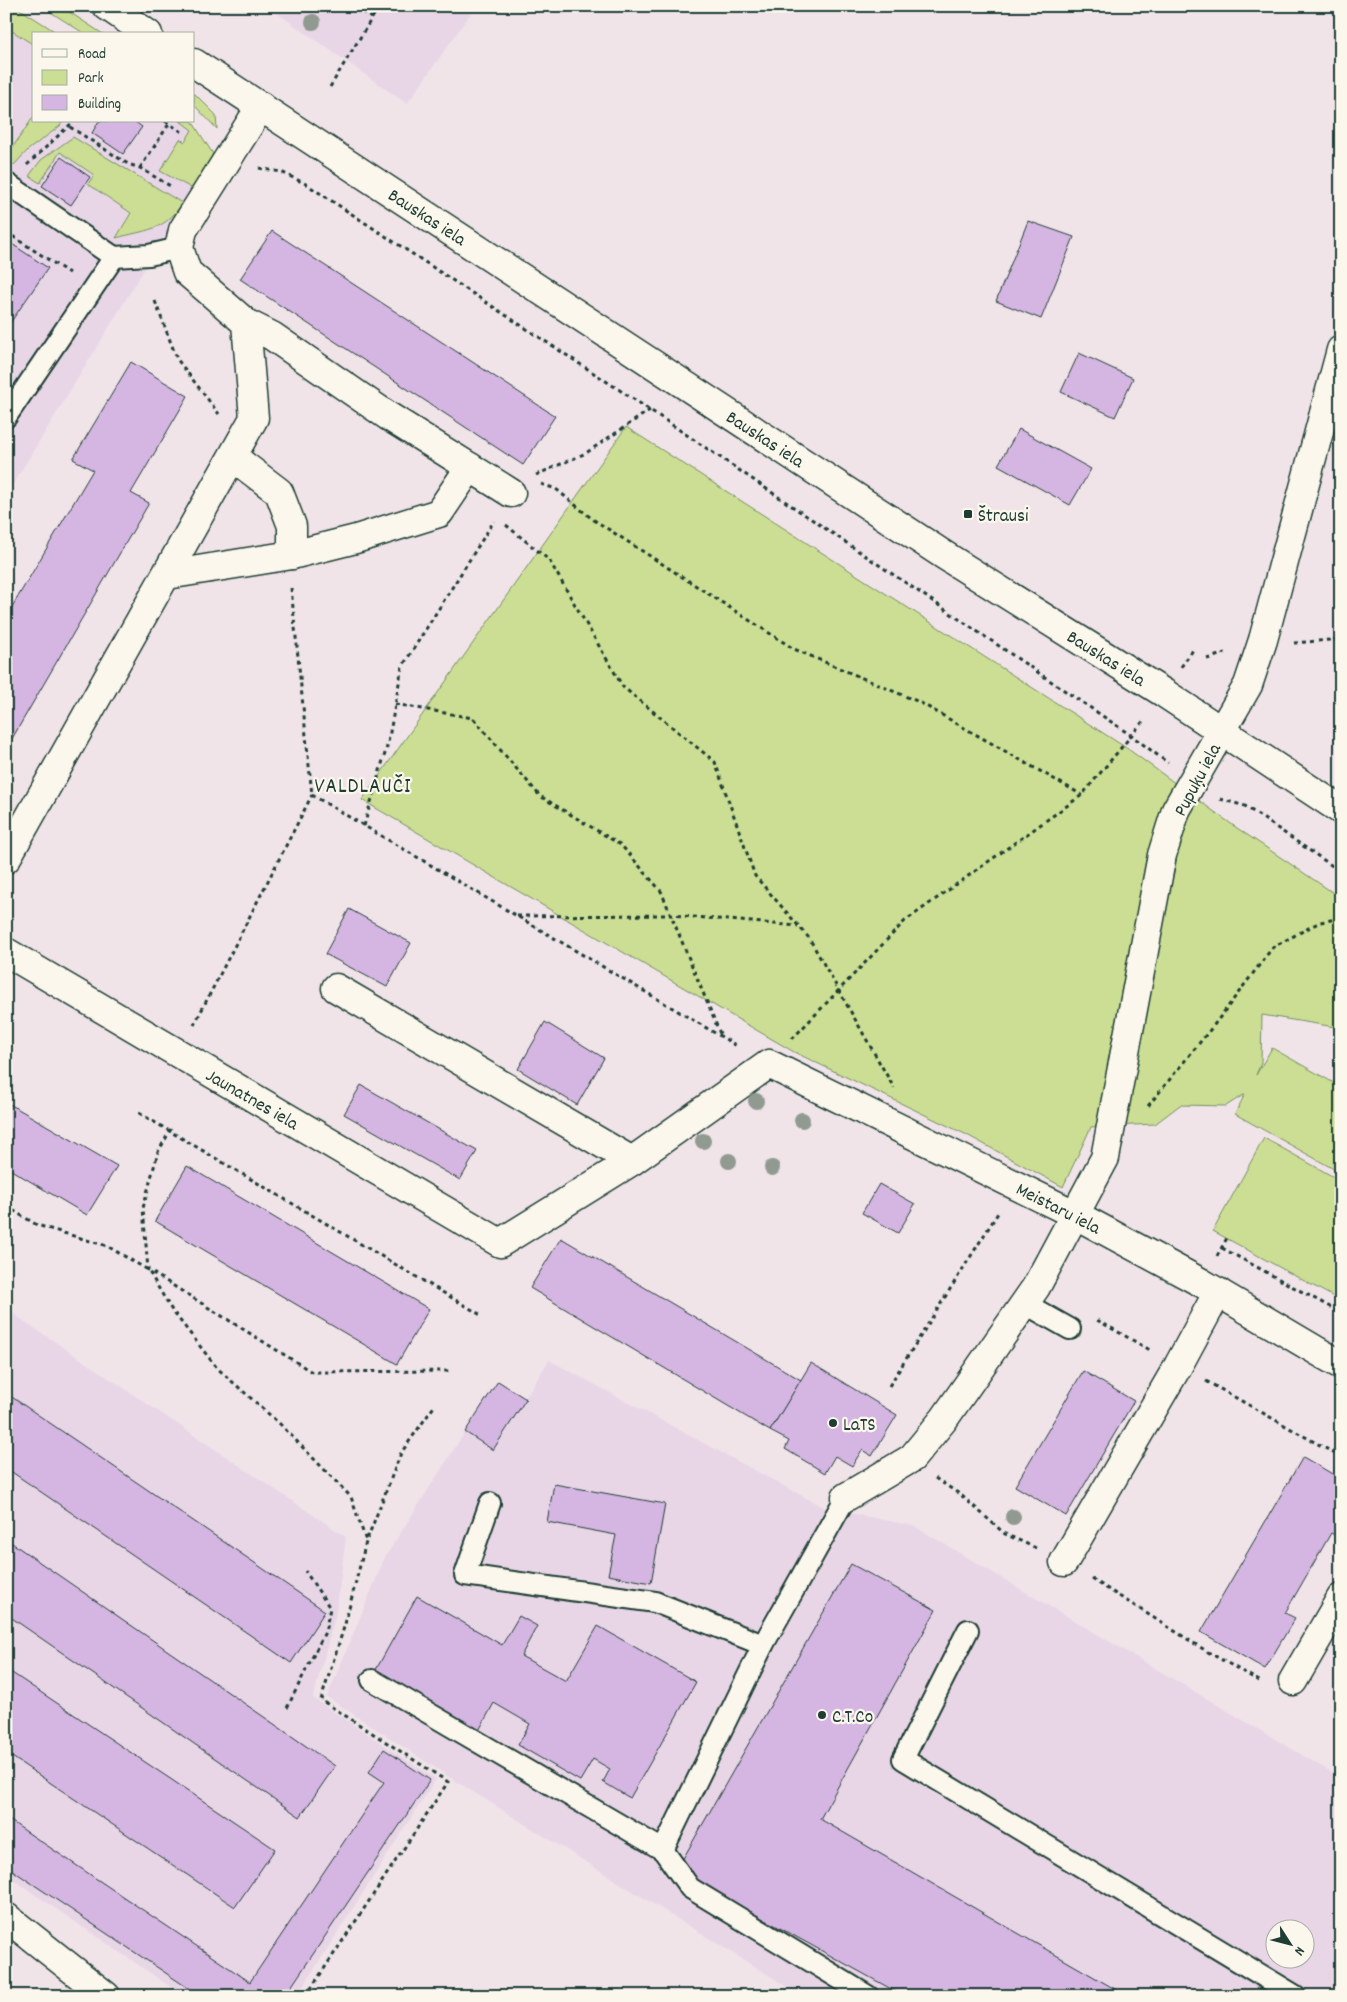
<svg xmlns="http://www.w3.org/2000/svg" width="1347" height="2002" viewBox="0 0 1347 2002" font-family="Dekko,sans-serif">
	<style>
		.built { fill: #e8d6e7; fill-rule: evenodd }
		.green { fill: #cbde93; stroke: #758e64 }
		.building { fill: #d5b6e3; stroke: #1f3d34 }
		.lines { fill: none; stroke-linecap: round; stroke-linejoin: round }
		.service-casing { stroke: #1f3d34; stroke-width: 24 }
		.minor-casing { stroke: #1f3d34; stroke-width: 31 }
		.secondary-casing { stroke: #1f3d34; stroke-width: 31 }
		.path { stroke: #1f3d34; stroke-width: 3; stroke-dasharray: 4 4; stroke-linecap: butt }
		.service { stroke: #fbf7ec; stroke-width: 20 }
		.minor { stroke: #fbf7ec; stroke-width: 28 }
		.secondary { stroke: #fbf7ec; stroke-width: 28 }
		.tree { fill: #909a90 }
		.poi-dot { fill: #1f3d34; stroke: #fbf7ec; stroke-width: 2 }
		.labels { text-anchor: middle; stroke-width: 4.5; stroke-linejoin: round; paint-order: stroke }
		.street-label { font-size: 19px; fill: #1f3d34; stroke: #fbf7ec }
		.poi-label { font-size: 19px; fill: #1f3d34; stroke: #fbf7ec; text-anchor: start }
		.quarter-label { font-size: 21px; letter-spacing: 1px; fill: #1f3d34; stroke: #fbf7ec }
	</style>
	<rect width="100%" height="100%" fill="#f0e4e9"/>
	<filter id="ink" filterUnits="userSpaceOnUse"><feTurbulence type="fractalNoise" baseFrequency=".02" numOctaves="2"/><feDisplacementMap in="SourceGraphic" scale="10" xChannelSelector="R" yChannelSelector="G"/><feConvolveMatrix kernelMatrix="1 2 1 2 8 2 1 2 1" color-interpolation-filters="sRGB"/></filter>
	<g filter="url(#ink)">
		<!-- built -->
		<g class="built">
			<polygon points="267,6 476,6 407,104"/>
			<polygon points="6,13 34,34 34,121 185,121 213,157 9,491 6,489"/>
			<polygon points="6,1309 346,1537 336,1614 313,1698 436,1779 297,1996 184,1996 6,1875"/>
			<path d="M549,1360L825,1508L914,1526L1341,1778V1996H802L457,1782L327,1697L385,1557L465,1432L493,1450ZM1274,1930H1304V1960H1274Z"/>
		</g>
		<!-- green -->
		<g class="green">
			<polygon points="41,6 60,6 103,34 85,34"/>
			<polygon points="6,7 20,9 59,34 34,34 34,45 12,31 6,38"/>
			<polygon points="194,93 216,115 217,129 194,105"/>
			<polygon points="34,116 34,121 63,121 60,126 28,150 14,165 6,160 6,157"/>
			<polygon points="180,121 192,121 213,154 193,189 160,171 180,139 185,142 192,130"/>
			<path d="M73,137L182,203C166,231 145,230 116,238L131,213L88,184L94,175L60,152L40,183L29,176L41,160Z"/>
			<polygon points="626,427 1128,749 1234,826 1341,898 1341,1028 1262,1015 1261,1063 1256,1075 1272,1048 1341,1087 1341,1173 1235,1114 1245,1094 1226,1106 1180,1105 1155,1124 1091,1127 1063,1187 967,1135 794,1052 362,800"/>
			<polygon points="1264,1138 1341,1181 1341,1301 1213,1231"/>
		</g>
		<!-- building -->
		<g class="building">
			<polygon points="99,121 134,121 142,127 123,154 92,133"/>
			<polygon points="61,157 90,177 71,205 42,186"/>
			<polygon points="1028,221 1074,237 1041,319 996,301"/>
			<polygon points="272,231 555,416 523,465 240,279"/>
			<polygon points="6,240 48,268 6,329"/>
			<polygon points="1079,353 1133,378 1115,417 1061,392"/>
			<polygon points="131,362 188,396 131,493 149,503 6,749 6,617 93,470 73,459"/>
			<polygon points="1019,429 1091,469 1070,505 998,465"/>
			<polygon points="349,909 411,943 387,987 325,954"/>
			<polygon points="545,1022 604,1058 577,1105 518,1069"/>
			<polygon points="361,1085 477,1151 460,1180 344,1114"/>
			<polygon points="6,1102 117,1166 87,1215 6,1167"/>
			<polygon points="187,1166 429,1309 397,1364 155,1221"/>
			<polygon points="879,1184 915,1204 898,1233 862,1213"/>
			<polygon points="561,1238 801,1380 770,1431 530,1288"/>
			<polygon points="811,1363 897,1415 872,1456 862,1450 852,1466 835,1456 825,1473 785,1449 789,1441 770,1431"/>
			<polygon points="1083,1371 1134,1401 1066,1516 1015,1486"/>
			<polygon points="498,1381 526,1399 493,1450 465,1432"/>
			<polygon points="6,1393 325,1611 291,1663 6,1468"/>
			<polygon points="1303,1457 1341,1479 1341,1538 1331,1533 1285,1613 1295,1618 1265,1669 1201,1632"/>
			<polygon points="554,1484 665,1504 651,1583 608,1575 616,1535 547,1522"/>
			<polygon points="6,1539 335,1766 300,1817 6,1614"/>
			<polygon points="851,1564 936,1610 820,1819 1127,1996 904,1996 676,1871"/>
			<polygon points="417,1596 502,1645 519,1616 537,1626 521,1656 566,1681 598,1626 696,1682 630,1798 603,1782 610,1769 593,1759 580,1781 518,1745 530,1724 494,1703 477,1734 373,1675"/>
			<polygon points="6,1669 275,1849 235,1907 6,1753"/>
			<polygon points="384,1749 430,1780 285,1996 200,1996 6,1866 6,1818 250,1982 384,1782 369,1772"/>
		</g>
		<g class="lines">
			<!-- service casing -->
			<g class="service-casing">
				<g id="service">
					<polyline points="6,183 114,257 149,255 179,248"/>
					<polyline points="6,417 114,257"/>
					<polyline points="1024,1303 1070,1329"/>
					<polyline points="490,1503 465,1575 655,1602 763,1645"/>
					<polyline points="968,1630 903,1759 1296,1996"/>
					<polyline points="372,1680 663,1850 763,1645 846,1497"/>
					<polyline points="663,1850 690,1888 868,1996"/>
				</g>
			</g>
			<!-- minor casing -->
			<g class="minor-casing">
				<g id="minor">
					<polyline points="246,323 272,336 388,416 511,493"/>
					<polyline points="233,457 279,492 292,526 292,555"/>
					<polyline points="167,575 292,555 356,539 439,513 470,467"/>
					<polyline points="6,859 254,418 246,323 187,272 179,248 183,230 261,106"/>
					<polyline points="6,952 500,1243 632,1161 769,1064 1076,1215 1202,1283 1341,1365"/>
					<polyline points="336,988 632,1161"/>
					<polyline points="846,1497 912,1458 944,1419 1036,1287 1105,1158 1162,855 1176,810 1248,685 1263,640 1341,350"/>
					<polyline points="1064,1562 1178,1366 1218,1292"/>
					<polyline points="1293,1681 1341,1598"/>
					<polyline points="6,1917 106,1996"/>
				</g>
			</g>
			<!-- secondary casing -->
			<g class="secondary-casing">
				<g id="secondary">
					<polyline points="107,6 148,34"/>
					<polyline points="194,63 944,555 1164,693 1341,810"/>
				</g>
			</g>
			<!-- path -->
			<g class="path">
				<polyline points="372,18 380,6"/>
				<polyline points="330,87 372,18 355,6"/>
				<polyline points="165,121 184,133"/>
				<polyline points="70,127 128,164 140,168 172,187"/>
				<polyline points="27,165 74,121"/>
				<polyline points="140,168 169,124"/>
				<polyline points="259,168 281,172 306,184 650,410 1132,736 1168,763"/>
				<polyline points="6,232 69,273"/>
				<polyline points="155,301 177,359 219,414"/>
				<polyline points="536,475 586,453 650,410"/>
				<polyline points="541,484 556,489 591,518 794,649 919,702 1082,795"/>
				<polyline points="506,525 549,560 623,687 715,762 755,876 809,938 894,1088"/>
				<polyline points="291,588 312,795 737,1046"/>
				<polyline points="1294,643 1341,639"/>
				<polyline points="1207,659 1225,653"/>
				<polyline points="1181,667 1193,650"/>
				<polyline points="395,704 473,718 540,796 621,845 661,891 721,1036"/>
				<polyline points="1220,799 1245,806 1341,872"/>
				<polyline points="364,826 388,743 402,667 494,521"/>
				<polyline points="517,916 671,915 798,926"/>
				<polyline points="194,1025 312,795"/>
				<polyline points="792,1039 905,921 1082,795 1145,719"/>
				<polyline points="1148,1106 1214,1025 1273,947 1320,922 1341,918"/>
				<polyline points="139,1113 481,1315"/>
				<polyline points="171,1129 158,1152 143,1208 148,1270 312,1372 451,1371"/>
				<polyline points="6,1206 37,1225 107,1246 148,1270 171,1309 217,1368 281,1425 351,1497 366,1541"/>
				<polyline points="1222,1248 1341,1313"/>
				<polyline points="1217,1256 1227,1238"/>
				<polyline points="1097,1320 1150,1350"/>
				<polyline points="1206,1381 1341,1457"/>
				<polyline points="889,1386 998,1213"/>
				<polyline points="935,1478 961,1495 1005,1534 1036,1548"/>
				<polyline points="1092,1579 1208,1652 1261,1682"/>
				<polyline points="287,1708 325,1632 330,1608 305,1571"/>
				<polyline points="306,1996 448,1782 321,1700 345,1624 366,1542 401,1453 435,1405"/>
			</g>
			<!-- service -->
			<use href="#service" class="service"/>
			<!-- minor -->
			<use href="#minor" class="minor"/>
			<!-- secondary -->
			<use href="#secondary" class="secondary"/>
		</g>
		<!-- trees -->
		<g class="tree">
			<circle cx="313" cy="22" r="8"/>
			<circle cx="756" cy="1101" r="8"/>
			<circle cx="802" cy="1120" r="8"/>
			<circle cx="703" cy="1141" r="8"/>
			<circle cx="729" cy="1161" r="8"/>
			<circle cx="772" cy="1168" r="8"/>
			<circle cx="1013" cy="1517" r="8"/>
		</g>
	</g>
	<!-- markers -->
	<g class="poi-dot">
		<rect x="963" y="509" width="10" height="10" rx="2.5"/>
		<circle cx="833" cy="1423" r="5"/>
		<circle cx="822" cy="1715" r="5"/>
	</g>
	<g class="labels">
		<!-- street labels -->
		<g class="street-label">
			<text transform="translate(428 216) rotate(33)" y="7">Bauskas iela</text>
			<text transform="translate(766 438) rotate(33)" y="7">Bauskas iela</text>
			<text transform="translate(1107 657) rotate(32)" y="7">Bauskas iela</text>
			<text transform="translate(1196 779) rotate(-62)" y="7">Pupuķu iela</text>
			<text transform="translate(253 1098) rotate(30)" y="7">Jaunatnes iela</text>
			<text transform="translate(1059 1207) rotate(27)" y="7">Meistaru iela</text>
		</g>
		<!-- poi labels -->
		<g class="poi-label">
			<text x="978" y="521">Štrausi</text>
			<text x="843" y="1430">LaTS</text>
			<text x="832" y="1722">C.T.Co</text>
		</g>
		<!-- quarter labels -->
		<g class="quarter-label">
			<text x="363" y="792">VALDLAUČI</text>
		</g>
	</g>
	<!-- margin -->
	<rect width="1347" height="2002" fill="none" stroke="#fbf7ec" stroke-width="25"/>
	<rect x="12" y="12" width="1322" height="1977" fill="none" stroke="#1f3d34" stroke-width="2" filter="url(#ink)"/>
	<!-- legend -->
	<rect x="32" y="32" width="162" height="90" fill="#fbf7ec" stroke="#a3ada2"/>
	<rect x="42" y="49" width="25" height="8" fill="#fbf7ec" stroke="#a3ada2"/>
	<text x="78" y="58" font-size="15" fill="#1f3d34">Road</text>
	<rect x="42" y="70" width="25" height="15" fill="#cbde93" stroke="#a3ada2"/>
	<text x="78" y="82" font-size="15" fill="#1f3d34">Park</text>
	<rect x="42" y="95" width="25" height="15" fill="#d5b6e3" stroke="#a3ada2"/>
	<text x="78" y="108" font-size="15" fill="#1f3d34">Building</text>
	<!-- north arrow -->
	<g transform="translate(1290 1944) rotate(126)"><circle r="24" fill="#fbf7ec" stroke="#a3ada2"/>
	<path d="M0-4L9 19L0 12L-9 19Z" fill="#1f3d34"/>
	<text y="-8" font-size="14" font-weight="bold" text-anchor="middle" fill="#1f3d34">N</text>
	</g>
</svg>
